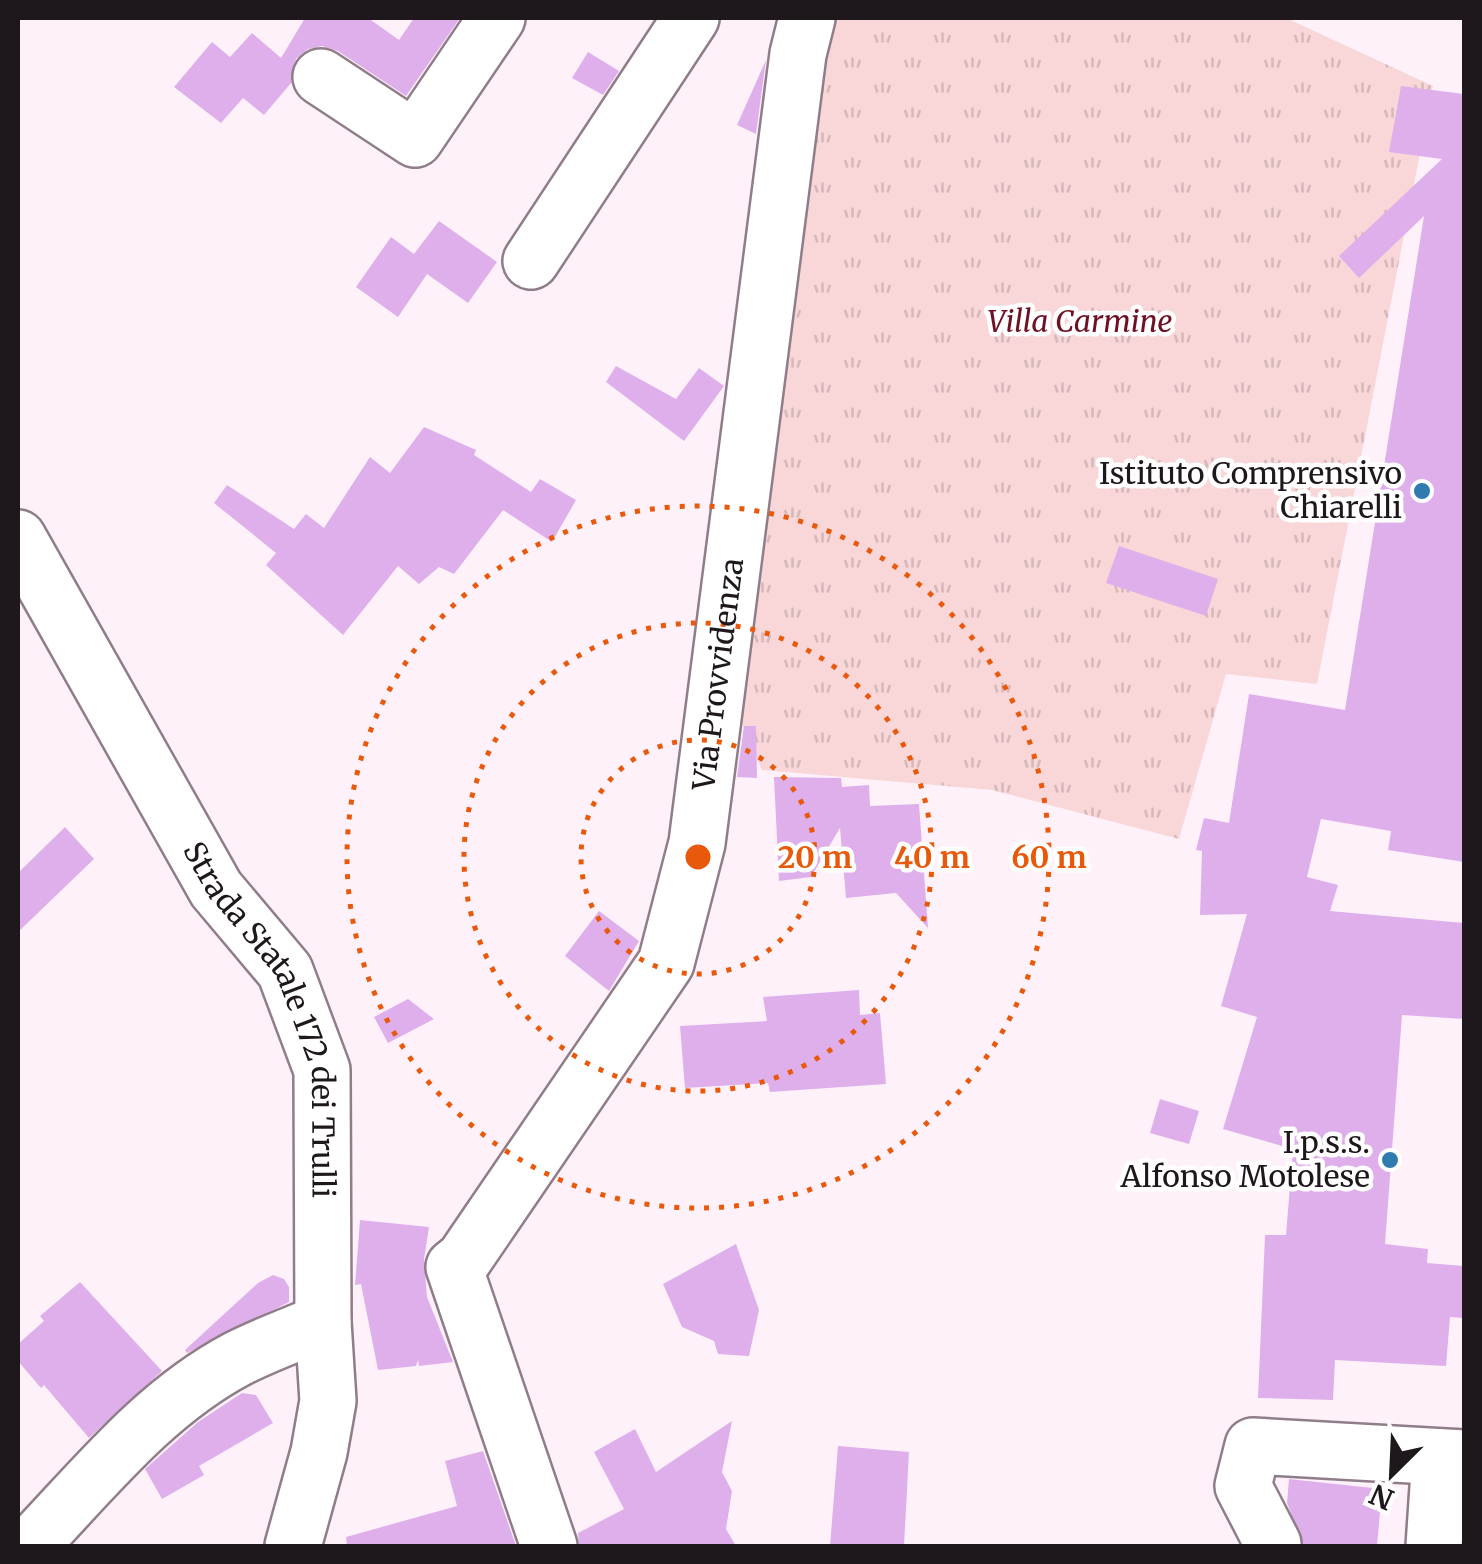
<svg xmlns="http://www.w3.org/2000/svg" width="1482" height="1564" viewBox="0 0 1482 1564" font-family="Merriweather,serif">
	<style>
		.grass { fill: url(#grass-tufts) }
		.building { fill: #dfafeb }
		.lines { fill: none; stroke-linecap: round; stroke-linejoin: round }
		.minor-casing { stroke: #907d8a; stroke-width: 60 }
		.major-casing { stroke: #907d8a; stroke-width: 60 }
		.minor { stroke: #fff; stroke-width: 55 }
		.major { stroke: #fff; stroke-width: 55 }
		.ring { fill: none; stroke: #e8590c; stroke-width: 5; stroke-dasharray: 5 10 }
		.poi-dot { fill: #307bae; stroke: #fff; stroke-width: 4 }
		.labels { text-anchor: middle; stroke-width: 9; stroke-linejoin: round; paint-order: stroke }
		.park-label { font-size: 30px; font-style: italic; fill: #6f1023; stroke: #fff }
		.poi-label { font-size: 30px; fill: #1e171c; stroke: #fff; text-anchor: end }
		.street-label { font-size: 30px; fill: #1e171c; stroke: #fff }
		.centre { fill: #e8590c; stroke: #fff; stroke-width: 5 }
		.ring-label { font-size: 30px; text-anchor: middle; font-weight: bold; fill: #e8590c; stroke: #fff; stroke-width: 9; stroke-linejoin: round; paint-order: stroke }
	</style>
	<defs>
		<pattern id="grass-tufts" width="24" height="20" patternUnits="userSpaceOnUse" patternTransform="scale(2.5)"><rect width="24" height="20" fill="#f9d7d8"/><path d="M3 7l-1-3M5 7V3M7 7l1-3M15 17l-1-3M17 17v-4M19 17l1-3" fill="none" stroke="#d5b8b9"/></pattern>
	</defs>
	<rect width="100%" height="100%" fill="#fff1fa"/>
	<!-- grass -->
	<polygon class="grass" points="823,18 1286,18 1433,86 1317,684 1226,674 1179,839 992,790 762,770 733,704"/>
	<!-- building -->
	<g class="building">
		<polygon points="305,18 368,18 399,40 414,18 460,18 406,96 338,51 322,46 308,49 296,59 291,83 264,115 243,98 221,123 174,87 212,42 230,57 252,33 281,58"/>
		<polygon points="588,52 619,71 603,95 572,78"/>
		<polygon points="766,60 756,134 737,125"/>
		<polygon points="1401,86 1464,94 1464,862 1388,850 1391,831 1321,819 1307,877 1338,885 1330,911 1464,923 1464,1019 1402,1015 1385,1244 1428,1249 1427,1263 1464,1266 1464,1318 1450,1317 1446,1366 1335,1360 1333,1400 1258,1398 1265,1235 1286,1235 1293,1149 1223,1129 1257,1017 1221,1006 1247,914 1200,915 1202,851 1196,850 1204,818 1229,823 1249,694 1345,710 1424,216 1359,278 1339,256 1442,159 1389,152"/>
		<polygon points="439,221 497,262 468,303 427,274 398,317 356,287 391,237 414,254"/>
		<polygon points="616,366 676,399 699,368 724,386 684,441 606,382"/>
		<polygon points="424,427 476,450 474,455 531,492 540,479 576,500 552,542 503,510 454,574 439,567 419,584 398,566 343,635 266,565 276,553 214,503 227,485 294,529 306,514 324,528 370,457 390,473"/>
		<polygon points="1119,546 1218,579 1206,616 1106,583"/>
		<polygon points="744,726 756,726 757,778 737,777"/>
		<polygon points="774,777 841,778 842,787 869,785 870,806 919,804 928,928 896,893 846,898 840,828 811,877 779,881"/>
		<polygon points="65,827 94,859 18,932 18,873"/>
		<polygon points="599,911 639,941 609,991 565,956"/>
		<polygon points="859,990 860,1015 880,1013 886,1084 770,1092 768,1083 685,1088 680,1026 767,1021 763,997"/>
		<polygon points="408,999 434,1019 388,1043 374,1017"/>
		<polygon points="1160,1099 1199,1111 1189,1144 1150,1133"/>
		<polygon points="360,1220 429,1227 424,1259 427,1297 453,1362 419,1366 418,1360 416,1366 378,1370 361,1284 355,1285"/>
		<polygon points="736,1244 759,1310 749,1356 718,1354 714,1341 682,1327 663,1284"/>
		<polygon points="273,1275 284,1279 289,1287 289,1302 187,1353 185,1350 258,1283"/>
		<polygon points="80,1282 162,1371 89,1438 44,1385 41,1388 18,1361 18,1344 44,1321 40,1316"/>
		<polygon points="242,1393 256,1395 273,1423 199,1466 204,1475 162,1499 145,1469 198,1422"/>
		<polygon points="732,1421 722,1472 732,1491 726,1529 736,1546 579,1546 578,1533 624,1509 594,1452 635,1429 656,1472"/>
		<polygon points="838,1446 909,1452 904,1546 830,1546"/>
		<polygon points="483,1451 516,1546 347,1546 346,1537 457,1506 445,1461"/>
		<polygon points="1289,1479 1382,1489 1377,1546 1304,1546 1287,1503"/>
	</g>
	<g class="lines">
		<!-- minor casing -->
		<g class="minor-casing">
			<g id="minor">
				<polyline points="321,77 415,139 497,18"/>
				<polyline points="531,261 691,18"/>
				<polyline points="1273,1544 1243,1486 1253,1446 1464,1458"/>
				<path d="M30,1546C94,1479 154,1403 237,1359C264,1345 295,1334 323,1322"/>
				<path id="s1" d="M549,1546L454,1267L464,1259L666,963L697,843L798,54L807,18"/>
				<polyline points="1434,1546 1440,1457"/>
			</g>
		</g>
		<!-- major casing -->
		<g class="major-casing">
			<g id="major">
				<path id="s2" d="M18,538L216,889L285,971L322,1070L323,1322L328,1401L319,1452L293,1546"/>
			</g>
		</g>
		<!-- minor -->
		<use href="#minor" class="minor"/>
		<!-- major -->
		<use href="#major" class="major"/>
	</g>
	<!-- distance rings -->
	<g class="ring">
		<circle cx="698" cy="857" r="117"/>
		<circle cx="698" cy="857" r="234"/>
		<circle cx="698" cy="857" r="351"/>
	</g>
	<!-- markers -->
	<g class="poi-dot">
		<circle cx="1422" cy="491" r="10"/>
		<circle cx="1390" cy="1160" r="10"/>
	</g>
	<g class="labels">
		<!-- park labels -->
		<g class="park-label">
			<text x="1080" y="332">Villa Carmine</text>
		</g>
		<!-- poi labels -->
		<g class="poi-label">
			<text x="1402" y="484">Istituto Comprensivo<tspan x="1402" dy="34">Chiarelli</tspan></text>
			<text x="1370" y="1153">I.p.s.s.<tspan x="1370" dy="34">Alfonso Motolese</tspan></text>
		</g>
		<!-- street labels -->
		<g class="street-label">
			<text dy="10" stroke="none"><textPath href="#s1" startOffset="960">Via Provvidenza</textPath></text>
			<text dy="10" stroke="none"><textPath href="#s2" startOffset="548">Strada Statale 172 dei Trulli</textPath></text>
		</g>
	</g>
	<circle cx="698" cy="857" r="15" class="centre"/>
	<g class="ring-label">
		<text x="815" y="868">20 m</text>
		<text x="932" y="868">40 m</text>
		<text x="1049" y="868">60 m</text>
	</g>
	<!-- border -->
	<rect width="1482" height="1564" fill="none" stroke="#1e171c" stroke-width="40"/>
	<!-- north arrow -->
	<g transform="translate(1392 1474) rotate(204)" stroke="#ffffff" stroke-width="8" paint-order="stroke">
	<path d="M0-8L18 38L0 25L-18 38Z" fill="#1e171c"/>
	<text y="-15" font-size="28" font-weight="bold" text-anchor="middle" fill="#1e171c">N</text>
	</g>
</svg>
